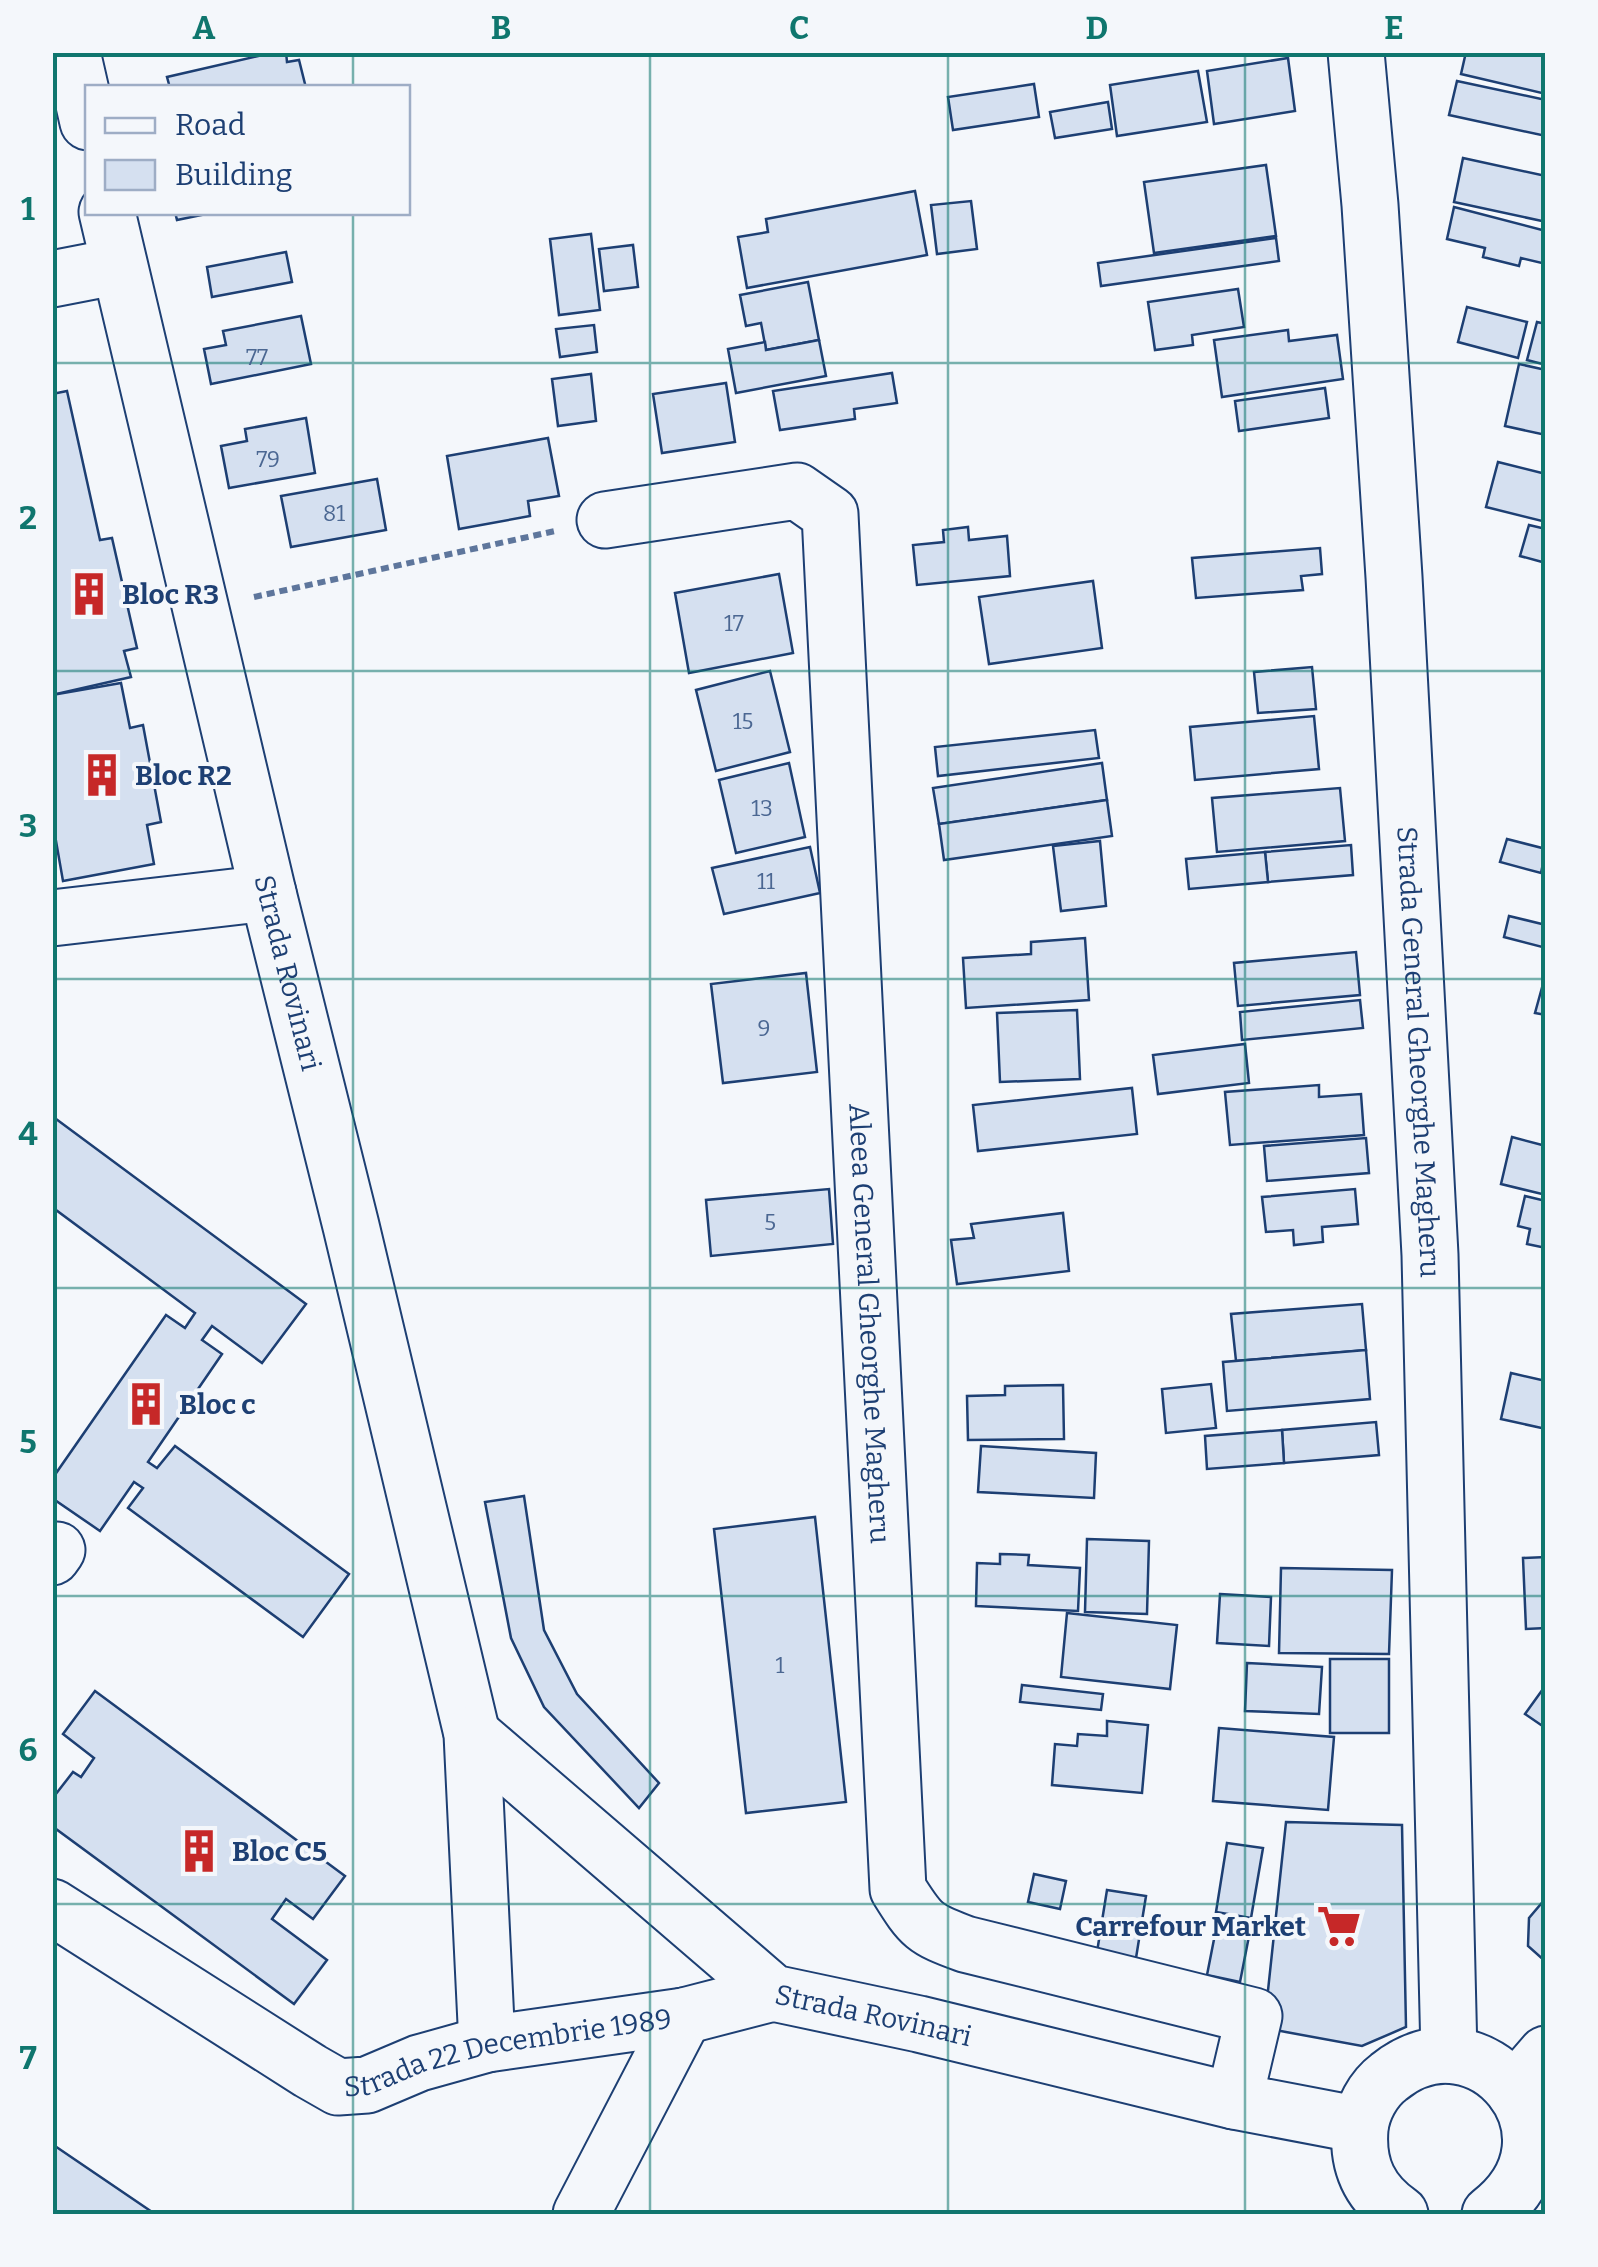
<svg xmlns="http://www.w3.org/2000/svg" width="1598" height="2267" viewBox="0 0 1598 2267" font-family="Bitter,serif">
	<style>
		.building { fill: #d5e0f0; stroke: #1d3f73; stroke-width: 2.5 }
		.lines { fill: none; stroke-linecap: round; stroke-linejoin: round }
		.minor-casing { stroke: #1d3f73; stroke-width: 59 }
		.path { stroke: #5e769c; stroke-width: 6; stroke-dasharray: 8 5; stroke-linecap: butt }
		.minor { stroke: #f4f7fb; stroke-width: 55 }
		.grid { fill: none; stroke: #0f766e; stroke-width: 2.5; stroke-opacity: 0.55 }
		.labels { text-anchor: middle; stroke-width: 8; stroke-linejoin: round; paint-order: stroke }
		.number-label { font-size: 22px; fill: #4b6792 }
		.poi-label { font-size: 28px; font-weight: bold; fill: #1d3f73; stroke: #f4f7fb; text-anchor: start }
		.street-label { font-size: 28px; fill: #1d3f73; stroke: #f4f7fb }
		.neatline { fill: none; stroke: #0f766e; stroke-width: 4 }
		.grid-label { font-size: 32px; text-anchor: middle; font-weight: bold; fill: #0f766e }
	</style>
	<rect width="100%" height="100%" fill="#f4f7fb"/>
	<!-- building -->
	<g class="building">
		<polygon points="276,52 286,52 287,62 299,60 306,88 170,88 167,77"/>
		<polygon points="1466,52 1546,52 1546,94 1461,74"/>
		<polygon points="1288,58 1295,111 1214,124 1207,71"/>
		<polygon points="1198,71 1207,122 1117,136 1110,85"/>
		<polygon points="1457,81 1546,100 1546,136 1449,115"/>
		<polygon points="1034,84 1039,117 953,130 948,97"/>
		<polygon points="1108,102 1112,129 1055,138 1050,112"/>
		<polygon points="1463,158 1546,176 1546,204 1542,221 1454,202"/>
		<polygon points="1266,165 1276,236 1154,253 1144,182"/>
		<polygon points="915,191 927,255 747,288 738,237 768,232 766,219"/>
		<polygon points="971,201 977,249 937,254 931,205"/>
		<polygon points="1454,207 1546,231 1546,264 1521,258 1519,266 1483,257 1485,248 1447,239"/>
		<polygon points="175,212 216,212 177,220"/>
		<polygon points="591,234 600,310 559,315 550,239"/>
		<polygon points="1276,238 1279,261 1101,286 1098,263"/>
		<polygon points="633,245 638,287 604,291 599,249"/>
		<polygon points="286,252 292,282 212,297 207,267"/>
		<polygon points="808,282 819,340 766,350 761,323 746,326 740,295"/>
		<polygon points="1238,289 1244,327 1192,335 1193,345 1155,350 1148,302"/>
		<polygon points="1467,307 1527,322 1518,358 1458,342"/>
		<polygon points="301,316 311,364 211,384 204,349 226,345 223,331"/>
		<polygon points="1537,322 1546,324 1546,365 1527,360"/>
		<polygon points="594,325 597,352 560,357 556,329"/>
		<polygon points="1288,330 1289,341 1337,335 1343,379 1222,397 1214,340"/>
		<polygon points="819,340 826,376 736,393 728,349 765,342 766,350"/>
		<polygon points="1519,364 1546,370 1546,435 1505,426"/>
		<polygon points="892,373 897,403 854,409 855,419 780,430 773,391"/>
		<polygon points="591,374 596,421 558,426 552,379"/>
		<polygon points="726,383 735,442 662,453 653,394"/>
		<polygon points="1325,388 1329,418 1239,431 1235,401"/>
		<polygon points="67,391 100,540 112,538 137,648 124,651 131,677 52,695 52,394"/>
		<polygon points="306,418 315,473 229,488 221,446 247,441 245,429"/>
		<polygon points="548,438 559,496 528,501 530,516 459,529 447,456"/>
		<polygon points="1498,462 1546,474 1546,522 1486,507"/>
		<polygon points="377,479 386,530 291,547 281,496"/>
		<polygon points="1529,525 1546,529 1546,563 1520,556"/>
		<polygon points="968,527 969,540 1007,536 1010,576 917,585 913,545 944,542 943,530"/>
		<polygon points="1320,548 1322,574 1301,576 1303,590 1196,598 1192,558"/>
		<polygon points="779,574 793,653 689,673 675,593"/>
		<polygon points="1093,581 1102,648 989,664 979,597"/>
		<polygon points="1312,667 1316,709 1258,713 1254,672"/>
		<polygon points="770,671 790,752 716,771 696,690"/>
		<polygon points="121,683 130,728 143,725 161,822 147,825 154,864 63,881 56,841 52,841 52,695"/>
		<polygon points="1314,716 1319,769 1195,780 1190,727"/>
		<polygon points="1095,730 1099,758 938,776 935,747"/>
		<polygon points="789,763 805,837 736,853 719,780"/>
		<polygon points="1102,763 1107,800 939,824 933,788"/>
		<polygon points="1340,788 1345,841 1217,852 1212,798"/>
		<polygon points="1107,800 1112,836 944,860 939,824"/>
		<polygon points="1507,839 1546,849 1541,873 1500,862"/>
		<polygon points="1100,841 1106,906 1061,911 1053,846"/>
		<polygon points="1351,845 1353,875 1268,882 1265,852"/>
		<polygon points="810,847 820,893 724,914 712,868"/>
		<polygon points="1265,852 1268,882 1189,889 1186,859"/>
		<polygon points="1509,916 1546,925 1546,948 1504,937"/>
		<polygon points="1085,938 1089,1000 966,1008 963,958 1031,954 1031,942"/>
		<polygon points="1356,952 1360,995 1238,1006 1234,963"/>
		<polygon points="806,973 817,1072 723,1083 711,984"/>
		<polygon points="1546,973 1546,1015 1535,1013"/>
		<polygon points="1360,1000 1363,1028 1242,1040 1240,1012"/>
		<polygon points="1077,1010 1080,1079 1000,1082 997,1013"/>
		<polygon points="1245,1044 1249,1083 1158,1094 1153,1055"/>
		<polygon points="1319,1085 1319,1097 1361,1094 1364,1135 1230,1145 1225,1092"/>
		<polygon points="1132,1088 1137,1134 978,1151 973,1105"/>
		<polygon points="52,1116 306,1304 262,1363 212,1326 202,1340 222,1354 148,1462 157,1468 175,1446 349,1574 303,1637 128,1508 143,1488 134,1482 100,1531 52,1498 52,1479 166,1315 185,1328 195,1313 52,1207"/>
		<polygon points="1512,1137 1546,1146 1546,1195 1501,1184"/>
		<polygon points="1366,1138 1369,1173 1267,1181 1264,1146"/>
		<polygon points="829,1189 833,1244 711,1256 706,1200"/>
		<polygon points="1355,1189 1358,1224 1322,1227 1323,1242 1294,1245 1293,1230 1266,1232 1262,1197"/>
		<polygon points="1525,1196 1546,1201 1546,1248 1527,1244 1530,1229 1518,1226"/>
		<polygon points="1063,1213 1069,1271 957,1284 951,1240 974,1238 971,1224"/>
		<polygon points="1362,1304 1366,1350 1236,1361 1231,1314"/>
		<polygon points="1366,1350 1370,1399 1227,1411 1223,1362"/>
		<polygon points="1511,1373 1546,1381 1546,1429 1501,1419"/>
		<polygon points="1211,1384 1216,1428 1166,1433 1162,1389"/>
		<polygon points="1063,1385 1064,1439 968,1440 967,1396 1005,1395 1005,1386"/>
		<polygon points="1376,1422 1379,1455 1284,1463 1282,1430"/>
		<polygon points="1282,1430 1284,1463 1207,1469 1205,1436"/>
		<polygon points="981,1446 1096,1453 1094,1498 978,1492"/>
		<polygon points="524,1496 544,1630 577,1694 659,1783 639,1808 544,1707 511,1638 485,1502"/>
		<polygon points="815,1517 846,1802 746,1813 714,1529"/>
		<polygon points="1087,1539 1149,1541 1147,1614 1085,1612"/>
		<polygon points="1000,1554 1029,1555 1028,1565 1080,1568 1078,1611 976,1606 977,1563 1000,1564"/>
		<polygon points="1546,1557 1546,1628 1526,1629 1523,1558"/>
		<polygon points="1281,1568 1392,1570 1389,1654 1279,1653"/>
		<polygon points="1220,1594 1271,1597 1269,1646 1217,1643"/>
		<polygon points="1067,1613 1177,1625 1170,1689 1061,1677"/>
		<rect x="1330" y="1659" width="59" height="74"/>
		<polygon points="1247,1663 1322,1667 1319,1714 1245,1711"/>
		<polygon points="1022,1685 1103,1694 1101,1710 1020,1702"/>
		<polygon points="1543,1689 1546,1691 1544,1727 1525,1714"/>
		<polygon points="95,1691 345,1876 313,1919 286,1899 272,1919 327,1960 294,2004 52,1826 52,1799 73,1772 81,1777 94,1758 63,1734"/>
		<polygon points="1107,1721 1148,1725 1142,1793 1052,1785 1055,1744 1077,1746 1078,1734 1107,1736"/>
		<polygon points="1219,1728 1334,1737 1328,1810 1213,1801"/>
		<polygon points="1286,1822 1402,1825 1406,2027 1362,2046 1264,2028"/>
		<polygon points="1227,1843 1263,1848 1251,1918 1216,1912"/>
		<polygon points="1034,1874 1066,1881 1060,1909 1028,1902"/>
		<polygon points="1107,1890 1146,1896 1136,1958 1097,1952"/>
		<polygon points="1546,1898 1546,1962 1528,1946 1529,1918"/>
		<polygon points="1217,1924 1250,1931 1240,1982 1207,1975"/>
		<polygon points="52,2144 155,2214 52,2214"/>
	</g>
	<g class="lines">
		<!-- minor casing -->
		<g class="minor-casing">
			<g id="minor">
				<polyline points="72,52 88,122"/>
				<path id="s1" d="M1356,52L1370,205L1394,577L1430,1255L1449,2055"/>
				<path id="s2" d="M107,212L268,893L351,1226L472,1734L487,2044"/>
				<polyline points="52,279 119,266"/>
				<path id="s3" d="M605,520L797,491L830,514L898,1889C921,1926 924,1929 965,1944L1254,2016L1234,2101"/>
				<polyline points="52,918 268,893"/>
				<polyline points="52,1557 57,1550"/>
				<path id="s4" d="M472,1734L773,1993L919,2024L1234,2101L1360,2125"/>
				<path id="s5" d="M52,1907L310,2071L338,2087L367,2085L419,2063L487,2044L684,2016L773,1993"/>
				<polyline points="1514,2091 1546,2054"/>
				<polyline points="581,2214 684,2016"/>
				<path d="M1400,2214C1370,2193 1357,2167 1360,2129C1362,2110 1373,2089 1389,2077C1480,2003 1592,2136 1490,2214"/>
			</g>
		</g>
		<!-- path -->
		<polyline class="path" points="254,597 555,531"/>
		<!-- minor -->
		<use href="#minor" class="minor"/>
	</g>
	<!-- grid -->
	<path class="grid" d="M353,52V88M650,52V2214M948,52V2214M1245,52V2214M353,212V2214M52,363H1546M52,671H1546M52,979H1546M52,1288H1546M52,1596H1546M52,1904H1546"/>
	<!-- icons -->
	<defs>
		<g id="building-bare" transform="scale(3.45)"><path d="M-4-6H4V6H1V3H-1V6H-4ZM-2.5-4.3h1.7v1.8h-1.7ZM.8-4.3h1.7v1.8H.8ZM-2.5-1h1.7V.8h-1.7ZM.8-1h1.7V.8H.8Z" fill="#c62828" stroke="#f4f7fb" stroke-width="2.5" paint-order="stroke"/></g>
		<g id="supermarket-bare" transform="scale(3.45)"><path d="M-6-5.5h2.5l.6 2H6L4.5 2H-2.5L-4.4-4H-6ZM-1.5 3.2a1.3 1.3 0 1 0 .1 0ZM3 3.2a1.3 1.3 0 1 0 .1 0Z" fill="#c62828" stroke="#f4f7fb" stroke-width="2.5" paint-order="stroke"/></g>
	</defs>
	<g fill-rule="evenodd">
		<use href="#building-bare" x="89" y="594"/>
		<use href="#building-bare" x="102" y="775"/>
		<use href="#building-bare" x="146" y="1404"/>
		<use href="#building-bare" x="199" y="1851"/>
		<use href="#supermarket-bare" x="1339" y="1926"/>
	</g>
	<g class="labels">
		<!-- number labels -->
		<g class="number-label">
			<text x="257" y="365">77</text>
			<text x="268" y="467">79</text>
			<text x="334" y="521">81</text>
			<text x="734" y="631">17</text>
			<text x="743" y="729">15</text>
			<text x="762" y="816">13</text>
			<text x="766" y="889">11</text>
			<text x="764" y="1036">9</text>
			<text x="770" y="1230">5</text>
			<text x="780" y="1673">1</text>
		</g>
		<!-- poi labels -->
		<g class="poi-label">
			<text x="122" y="604">Bloc R3</text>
			<text x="135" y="785">Bloc R2</text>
			<text x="179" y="1414">Bloc c</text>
			<text x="232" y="1861">Bloc C5</text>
			<text x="1306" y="1936" text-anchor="end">Carrefour Market</text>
		</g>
		<!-- street labels -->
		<g class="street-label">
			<text dy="10" stroke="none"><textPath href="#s2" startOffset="782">Strada Rovinari</textPath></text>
			<text dy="10" stroke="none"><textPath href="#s1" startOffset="1002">Strada General Gheorghe Magheru</textPath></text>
			<text dy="10" stroke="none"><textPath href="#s3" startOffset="1045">Aleea General Gheorghe Magheru</textPath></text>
			<text dy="10" stroke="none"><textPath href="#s4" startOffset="500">Strada Rovinari</textPath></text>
			<text dy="10" stroke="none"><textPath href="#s5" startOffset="512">Strada 22 Decembrie 1989</textPath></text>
		</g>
	</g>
	<!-- border -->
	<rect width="1598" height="2267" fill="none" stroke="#f4f7fb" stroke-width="110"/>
	<!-- legend -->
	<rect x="85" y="85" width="325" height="130" fill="#f4f7fb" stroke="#9eadc5" stroke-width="2.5"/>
	<rect x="105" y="118" width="50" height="15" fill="#f4f7fb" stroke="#9eadc5" stroke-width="2.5"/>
	<text x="175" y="135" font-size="30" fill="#1d3f73">Road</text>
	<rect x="105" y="160" width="50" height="30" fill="#d5e0f0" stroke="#9eadc5" stroke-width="2.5"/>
	<text x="175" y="185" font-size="30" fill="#1d3f73">Building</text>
	<rect x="55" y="55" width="1488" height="2157" class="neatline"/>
	<g class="grid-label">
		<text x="204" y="39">A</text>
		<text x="501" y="39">B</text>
		<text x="799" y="39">C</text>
		<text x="1097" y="39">D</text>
		<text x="1394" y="39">E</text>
		<text x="28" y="220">1</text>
		<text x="28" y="529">2</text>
		<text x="28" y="837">3</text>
		<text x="28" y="1145">4</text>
		<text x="28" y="1453">5</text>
		<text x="28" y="1761">6</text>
		<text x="28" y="2069">7</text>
	</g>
</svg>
